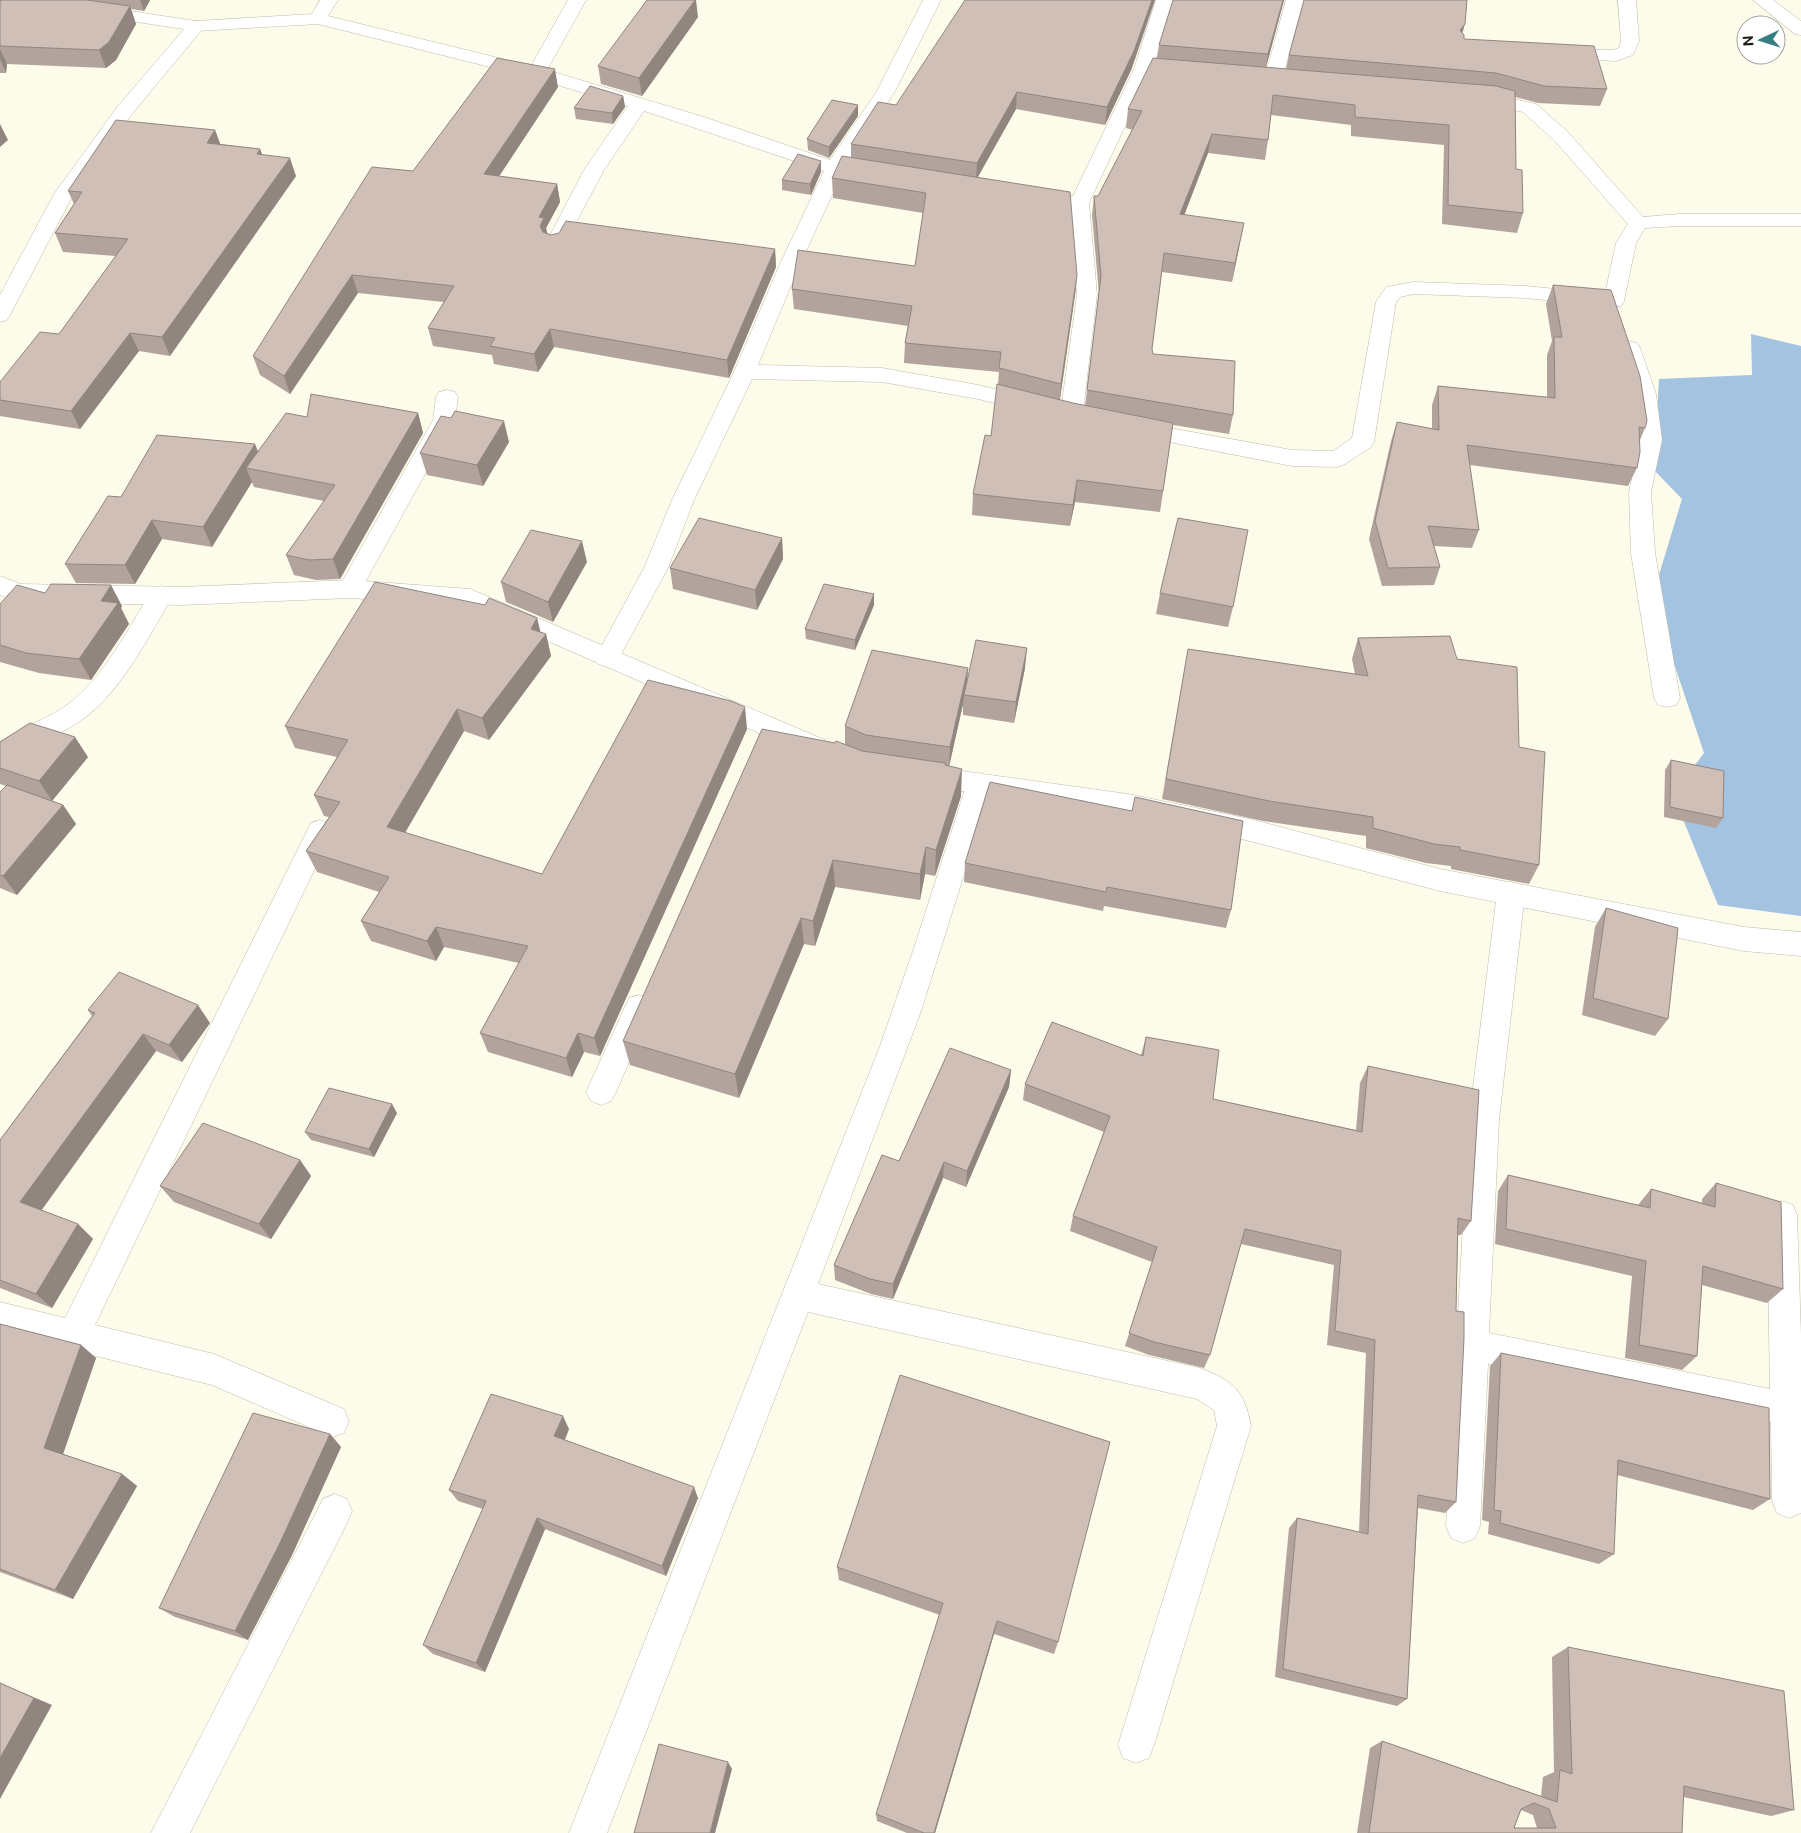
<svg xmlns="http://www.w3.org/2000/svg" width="1801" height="1833" viewBox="0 0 1801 1833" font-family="'Public Sans',sans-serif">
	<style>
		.water { fill: #a3c3e0 }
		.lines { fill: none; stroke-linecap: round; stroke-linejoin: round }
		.minor-casing { stroke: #bebbab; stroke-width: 1 }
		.tertiary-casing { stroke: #bebbab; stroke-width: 1 }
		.minor { fill: #fff; fill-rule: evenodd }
		.tertiary { fill: #fff; fill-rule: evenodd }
		.wall { fill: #b2a49d; fill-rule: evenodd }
		.shaded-wall { fill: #91867f }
		.building { fill: #cfbfb6; stroke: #91867f; fill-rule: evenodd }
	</style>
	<rect width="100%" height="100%" fill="#fdfbe9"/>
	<!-- water -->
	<polygon class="water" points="1751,334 1801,346 1801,916 1718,905 1673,795 1704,753 1652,598 1682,499 1654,470 1659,379 1752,375"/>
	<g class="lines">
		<!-- minor casing -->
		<g class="minor-casing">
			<g id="minor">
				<polygon points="320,0 338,0 328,16 531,66 568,0 586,0 547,70 704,117 830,160 877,91 923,0 941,0 895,91 848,163 880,169 883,173 880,177 873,179 842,174 800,264 758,365 882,368 978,385 1039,400 1042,405 1039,410 1031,412 978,399 882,382 752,379 694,500 668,568 619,658 616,664 607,667 598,664 595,658 644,568 672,500 734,372 780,264 824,171 644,111 604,170 562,249 555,251 548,249 545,245 584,170 628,106 530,77 318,24 196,31 190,30 187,26 190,22 196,21 312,14"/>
				<polygon points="1156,0 1174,0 1154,64 1190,68 1193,72 1190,76 1149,75 1089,203 1097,295 1083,411 1104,416 1107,421 1104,426 1096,428 1063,421 1060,416 1077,295 1070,207 1028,200 1025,196 1028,192 1035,190 1073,196 1134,69"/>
				<polygon points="1286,0 1304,0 1282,79 1279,83 1273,84 1241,81 1238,77 1241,73 1266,73"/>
				<polygon points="1618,0 1636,0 1639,41 1633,55 1616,61 1555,58 1552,54 1555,50 1561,49 1613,50 1619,48 1621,41"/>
				<polygon points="1479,91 1536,104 1568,132 1643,217 1679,214 1801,214 1801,226 1679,226 1645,228 1636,243 1624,301 1621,306 1614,307 1526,298 1414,294 1400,297 1396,302 1374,442 1371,447 1345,464 1337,467 1292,466 1128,434 1125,429 1128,424 1136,422 1292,450 1333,451 1352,438 1376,302 1386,287 1414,282 1526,286 1605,294 1616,243 1628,224 1554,140 1523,112 1472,101 1470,97 1472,93"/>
				<polygon points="1629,341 1637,343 1640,348 1656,394 1662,440 1651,492 1655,553 1680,698 1676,705 1667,707 1658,705 1654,698 1631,553 1629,492 1640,440 1634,394 1618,348 1621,343"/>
				<polygon points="447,390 455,392 458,397 455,420 358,595 350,598 342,595 338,589 433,420 436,397 439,392"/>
				<path d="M161,586L169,589L173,595C150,635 121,692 83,719C68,730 51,736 36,745C23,752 13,763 0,767V742C21,727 46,720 67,705C105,677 128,628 153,589Z"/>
				<path d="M980,773L989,776L993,783L920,1014L818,1284L1200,1368C1233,1381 1244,1389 1251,1426L1154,1745L1149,1758L1136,1763L1123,1758L1118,1745L1217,1426L1214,1410L1197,1399L808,1312L607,1833H569L880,1046L914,948L967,783L971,776Z"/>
				<polygon points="320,820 329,823 333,831 95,1325 214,1354 344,1409 349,1421 344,1433 332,1437 212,1385 0,1332 0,1302 65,1318 307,831 311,823"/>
				<polygon points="1511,882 1521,885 1525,893 1499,1120 1489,1333 1770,1389 1767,1215 1771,1205 1782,1201 1793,1205 1797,1215 1801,1335 1801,1513 1789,1518 1777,1513 1772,1501 1771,1422 1488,1364 1480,1526 1475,1538 1463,1543 1451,1538 1446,1526 1469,1120 1497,893 1501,885"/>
				<polygon points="639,995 649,998 653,1007 616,1092 611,1101 601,1105 591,1101 586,1092 625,1007 629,998"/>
				<polygon points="335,1494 347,1499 352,1511 347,1523 190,1833 151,1833 323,1499"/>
			</g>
		</g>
		<!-- tertiary casing -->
		<g class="tertiary-casing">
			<g id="tertiary">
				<polygon points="13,0 57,0 196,21 202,22 205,26 132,114 73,195 10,315 7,320 0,322 0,295 54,194 118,106 184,29 22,5 16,4"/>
				<polygon points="1753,0 1773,0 1801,21 1801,35 1795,34"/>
				<polygon points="0,576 20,584 181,587 350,580 470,589 825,740 829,747 825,754 816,757 807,754 467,606 350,598 181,605 17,602 0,595"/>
				<polygon points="925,766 1128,794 1250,819 1440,869 1744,927 1801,932 1801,956 1744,951 1440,891 1250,841 1128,814 925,786 916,783 912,776 916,769"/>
			</g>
		</g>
		<!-- minor -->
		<use href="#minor" class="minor"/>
		<!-- tertiary -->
		<use href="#tertiary" class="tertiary"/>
	</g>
	<!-- wall -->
	<g class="wall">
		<polygon points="0,0 150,0 144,11 131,9 136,24 116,60 106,68 7,64 6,73 0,73"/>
		<polygon points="1284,0 1266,67 1286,69 1289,55 1462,33 1464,39 1607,89 1600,106 1538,103 1515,97 1516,169 1523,213 1517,233 1442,224 1444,145 1351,136 1351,125 1271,115 1268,140 1265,160 1208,153 1184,215 1240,243 1232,282 1162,272 1152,349 1153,354 1233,415 1229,434 1173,425 1160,512 1075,502 1070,526 972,515 973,494 991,436 998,384 999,372 904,363 905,343 908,326 794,309 792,289 915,266 923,213 833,198 832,178 851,157 851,144 896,105 1132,68 1105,125 1016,109 978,177 1077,275 1075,295 1060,400 1085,406 1099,294 1092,215 1094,196 1098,196 1133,130 1126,128 1128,109 1157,58 1159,45"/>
		<polygon points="698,17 642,96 601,84 598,66"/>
		<polygon points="558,87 499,176 557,184 560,202 546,228 547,233 551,235 775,249 776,267 729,378 554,347 538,372 494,364 492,355 433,346 428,328 444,302 358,293 290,394 260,375 253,356 413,171"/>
		<polygon points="623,96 625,107 613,124 576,119 574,108"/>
		<polygon points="858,116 829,158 808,150 807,139"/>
		<polygon points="215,130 220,144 260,149 262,155 296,176 170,356 139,351 80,429 0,416 0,382 59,334 116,256 63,252 55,233 74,204 68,191"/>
		<polygon points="821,172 811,195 782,190 782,180"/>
		<polygon points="1553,285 1645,428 1640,440 1637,468 1628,486 1470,465 1479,530 1472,548 1434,546 1440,567 1434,585 1382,586 1369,539 1391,441 1397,422 1432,429 1432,405 1438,386 1547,397 1547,355 1552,341 1546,304"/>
		<polygon points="418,413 423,433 340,579 316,580 294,575 286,555 324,501 254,487 252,482 212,547 162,539 135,584 76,583 65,564 121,497 257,451 307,417"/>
		<polygon points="451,418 509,442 483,486 427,475 420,453"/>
		<polygon points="782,538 783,559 757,610 673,589 670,568"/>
		<polygon points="587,562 553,622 506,602 501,582"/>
		<polygon points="45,593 122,606 121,608 129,624 91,680 39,673 0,662 0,604"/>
		<polygon points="1160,593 1233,607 1228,627 1156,614"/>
		<polygon points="874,594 874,605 855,650 806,639 805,629"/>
		<polygon points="485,605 537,618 540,632 546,634 551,656 489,740 464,731 405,833 542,874 747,729 600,1056 584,1052 572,1077 488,1052 480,1033 519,963 444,947 436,961 371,941 361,921 379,892 317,872 306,851 329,817 324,816 314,795 337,757 295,748 285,726"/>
		<polygon points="1358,638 1457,659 1519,747 1539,865 1529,884 1451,869 1451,866 1426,863 1366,848 1366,836 1263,821 1162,799 1188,649 1355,674 1352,659"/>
		<polygon points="1025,668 1014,723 963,715 963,704 949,766 961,796 935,876 925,874 920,900 835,887 815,946 804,944 739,1098 630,1065 623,1041 835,743 845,744 845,726 967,679"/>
		<polygon points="0,742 88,757 52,801 63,805 76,824 17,895 0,888 0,792 6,786 0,784"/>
		<polygon points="1671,760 1723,818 1716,828 1664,817 1665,770"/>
		<polygon points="990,782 1231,910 1226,928 1104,906 1103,911 964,882 965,863"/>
		<polygon points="1606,908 1668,1019 1655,1036 1582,1015 1595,927"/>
		<polygon points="88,1010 210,1023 182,1062 156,1051 41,1210 78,1224 93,1239 52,1308 0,1288 0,1140 92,1016"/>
		<polygon points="1146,1037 1213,1099 1356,1130 1360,1083 1368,1066 1471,1221 1461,1235 1458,1235 1456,1311 1456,1502 1445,1513 1418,1508 1407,1699 1397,1706 1275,1677 1289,1528 1297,1518 1359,1532 1366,1353 1327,1345 1334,1265 1241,1244 1210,1355 1204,1368 1149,1355 1125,1346 1152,1262 1070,1231 1073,1216 1104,1132 1023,1100 1025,1084 1141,1055"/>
		<polygon points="1011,1070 1009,1087 966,1187 943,1178 893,1299 871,1294 835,1280 834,1265 899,1161"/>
		<polygon points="397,1113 374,1157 311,1140 305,1132"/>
		<polygon points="300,1160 311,1176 271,1239 174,1202 160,1186"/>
		<polygon points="1508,1175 1638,1205 1651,1189 1702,1203 1702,1199 1716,1183 1783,1289 1767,1303 1702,1285 1697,1356 1682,1370 1625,1358 1632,1276 1495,1244 1498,1191"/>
		<polygon points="0,1324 81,1345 96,1358 63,1454 122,1474 137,1486 73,1599 0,1572"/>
		<polygon points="1501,1353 1770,1499 1753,1510 1617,1475 1614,1554 1599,1564 1488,1534 1489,1522 1482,1520 1490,1366"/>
		<polygon points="569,1429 565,1440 698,1498 666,1576 545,1529 485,1672 433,1654 423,1645 483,1509 458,1501 449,1490"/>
		<polygon points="330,1434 341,1447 292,1555 248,1640 175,1617 159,1608"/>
		<polygon points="837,1567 1058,1642 1054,1654 994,1634 935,1833 907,1833 877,1821 876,1814 940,1615 839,1580"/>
		<path d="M1568,1647L1794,1810L1771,1816L1683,1797L1682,1833H1357L1370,1748L1382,1741L1541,1796L1543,1777L1554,1772L1552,1657ZM1521,1810L1533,1815L1537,1828H1514Z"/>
	</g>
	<!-- shaded-wall -->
	<g class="shaded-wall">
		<polygon points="140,0 150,0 144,11"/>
		<polygon points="695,0 696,0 698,17 642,96 639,78"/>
		<polygon points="1152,0 1155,0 1132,68 1105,125 1107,107"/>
		<polygon points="1283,0 1284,0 1265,71 1268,54"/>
		<polygon points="130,6 136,24 116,60 106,68 99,50"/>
		<polygon points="1465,24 1460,41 1460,30"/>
		<polygon points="0,49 7,64 6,73 0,59"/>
		<polygon points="555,69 558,87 488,193 484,174"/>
		<polygon points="1017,92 1016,109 976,180 977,163"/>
		<polygon points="623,96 625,107 613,124 612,113"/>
		<polygon points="858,105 858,116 829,158 829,147"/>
		<polygon points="0,124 8,140 0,147"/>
		<polygon points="215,130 222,149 207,143"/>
		<polygon points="1212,134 1208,153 1177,234 1180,214"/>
		<polygon points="260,149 267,167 257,154"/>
		<polygon points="290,158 296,176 170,356 162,337"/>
		<polygon points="821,161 821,172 811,195 810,184"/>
		<polygon points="557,184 560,202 546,228 548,236 543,244 539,217"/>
		<polygon points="1244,223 1240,243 1232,282 1235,263"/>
		<polygon points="775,249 776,267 729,378 727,360"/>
		<polygon points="352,275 358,293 290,394 284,376"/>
		<polygon points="1077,275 1075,295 1059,404 1061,384"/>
		<polygon points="550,329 554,347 538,372 534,354"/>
		<polygon points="130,333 139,351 80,429 71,411"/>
		<polygon points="418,413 423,433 340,579 333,559"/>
		<polygon points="504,421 509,442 483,486 477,465"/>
		<polygon points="255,444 263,464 246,468 252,482 212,547 203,527"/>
		<polygon points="1077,480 1075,502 1070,526 1073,505"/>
		<polygon points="152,520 162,539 135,584 125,565"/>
		<polygon points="782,538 783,559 757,610 755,590"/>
		<polygon points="582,541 587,562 553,622 548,602"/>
		<polygon points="111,585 122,606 121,608 129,624 91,680 79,659 101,601"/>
		<polygon points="874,594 874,605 855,650 855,640"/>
		<polygon points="537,618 542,638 546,634 551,656 489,740 482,718"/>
		<polygon points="1027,648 1025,668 1014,723 1016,702"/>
		<polygon points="968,668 967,689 964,695 963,704 949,767 950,747"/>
		<polygon points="745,707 747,729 600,1056 594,1038"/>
		<polygon points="457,709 464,731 396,848 387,827"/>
		<polygon points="75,737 88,757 52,801 39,781"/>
		<polygon points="962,769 961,796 935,876 936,850"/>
		<polygon points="63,805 76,824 17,895 3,876"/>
		<polygon points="926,847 925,874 920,900 920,874"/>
		<polygon points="833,860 835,887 815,946 813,921"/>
		<polygon points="801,918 804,944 739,1098 735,1074"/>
		<polygon points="436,927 444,947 436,961 427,941"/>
		<polygon points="198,1005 210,1023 182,1062 169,1045"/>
		<polygon points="578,1033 584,1052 572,1077 566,1058"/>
		<polygon points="143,1034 156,1051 36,1218 20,1202"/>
		<polygon points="1011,1070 1009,1087 966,1187 967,1171"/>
		<polygon points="392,1104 397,1113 374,1157 369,1149"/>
		<polygon points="300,1160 311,1176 271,1239 259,1224"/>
		<polygon points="944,1162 943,1178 893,1299 893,1284"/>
		<polygon points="78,1224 93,1239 52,1308 36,1294"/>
		<polygon points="81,1345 96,1358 61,1460 44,1448"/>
		<polygon points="563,1416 569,1429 561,1448 554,1436"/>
		<polygon points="330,1434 341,1447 292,1555 248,1640 235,1631"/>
		<polygon points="122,1474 137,1486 73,1599 55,1590"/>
		<polygon points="694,1487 698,1498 666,1576 662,1566"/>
		<polygon points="537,1518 545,1529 485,1672 476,1663"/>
		<polygon points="997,1621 994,1634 935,1833 934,1833"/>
		<polygon points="0,1683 52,1705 0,1799"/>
		<polygon points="728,1762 732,1769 715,1833 710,1833"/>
	</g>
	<!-- building -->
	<g class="building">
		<polygon points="2,0 87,0 130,6 109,42 99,50 0,46 0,2"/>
		<polygon points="647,0 695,0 639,78 598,66"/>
		<polygon points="965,0 1152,0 1134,51 1107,107 1017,92 977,163 851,144 878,102 896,105"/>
		<polygon points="1173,0 1283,0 1268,54 1159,45"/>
		<polygon points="1304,0 1467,0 1465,24 1460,30 1464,35 1464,39 1594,46 1607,89 1544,86 1496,73 1289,55"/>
		<polygon points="497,58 555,69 484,174 557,184 539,217 544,218 540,226 543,232 551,235 559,233 566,221 775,249 727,360 550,329 534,354 490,346 495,338 428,328 454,286 352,275 284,376 253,356 372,167 413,171"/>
		<polygon points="1153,58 1496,86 1515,91 1516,169 1522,170 1523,213 1448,205 1449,125 1355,117 1355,105 1273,95 1268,140 1212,134 1180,214 1244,223 1235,263 1164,253 1152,349 1153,354 1235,361 1233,415 1087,390 1101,276 1094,196 1098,196 1142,111 1128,109"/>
		<polygon points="590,86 623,96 612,113 574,108"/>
		<polygon points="832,100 858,105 829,147 807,139"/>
		<polygon points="116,120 215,130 207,143 260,149 257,154 290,158 162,337 130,333 71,411 0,400 0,382 40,332 59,334 128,239 55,233 82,192 68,191"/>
		<polygon points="798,154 821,161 810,184 782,180"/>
		<polygon points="842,156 1070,192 1077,275 1061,384 999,368 1001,352 905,343 912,306 792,289 798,250 915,266 926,193 832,178"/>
		<polygon points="1553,285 1611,290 1640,376 1647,421 1645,428 1639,427 1640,452 1637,468 1467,445 1479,530 1428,526 1440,567 1388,568 1375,521 1397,422 1439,430 1438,386 1555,398 1554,337 1562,337"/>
		<polygon points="997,384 1073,403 1173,423 1163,491 1077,480 1073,505 973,494 985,435 991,436"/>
		<polygon points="311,394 418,413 333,559 309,560 286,555 335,485 246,468 286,413 307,417"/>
		<polygon points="455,411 504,421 477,465 420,453 441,416 451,418"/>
		<polygon points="157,435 255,444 203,527 152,520 125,565 65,564 108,496 121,497"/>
		<polygon points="699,518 782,538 755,590 670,568"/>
		<polygon points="1178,518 1248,530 1233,607 1160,593"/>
		<polygon points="531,530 582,541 548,602 501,582"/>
		<polygon points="375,582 485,605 489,598 537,618 531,629 546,634 482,718 457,709 387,827 542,874 648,680 731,701 745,707 594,1038 578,1033 566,1058 480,1033 528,946 436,927 427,941 361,921 389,877 306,851 340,802 314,795 348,740 285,726"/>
		<polygon points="51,584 111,585 101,601 118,603 79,659 26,653 0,645 0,604 17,585 45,593"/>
		<polygon points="824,584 874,594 855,640 805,629"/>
		<polygon points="1450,636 1457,659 1517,667 1519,747 1545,752 1539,865 1460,850 1460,847 1434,844 1373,828 1373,817 1269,801 1166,779 1188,649 1368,676 1358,638"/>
		<polygon points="976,640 1027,648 1016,702 964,695"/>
		<polygon points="872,650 968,668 950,747 866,735 845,726"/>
		<polygon points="30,723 75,737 39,781 0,768 0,742"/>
		<polygon points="762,729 835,743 836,741 862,751 945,763 945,765 962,769 936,850 926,847 920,874 833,860 813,921 801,918 735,1074 623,1041"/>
		<polygon points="1671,760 1724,771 1723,818 1670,807"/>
		<polygon points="990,782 1132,811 1135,797 1243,821 1231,910 1107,887 1106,892 965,863"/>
		<polygon points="7,785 63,805 3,876 0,875 0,792"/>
		<polygon points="1606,908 1678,928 1668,1019 1593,998"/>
		<polygon points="119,972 198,1005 169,1045 143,1034 20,1202 78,1224 36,1294 0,1280 0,1140 95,1013 88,1010"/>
		<polygon points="1052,1022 1143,1056 1146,1037 1219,1050 1213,1099 1362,1132 1368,1066 1479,1090 1471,1221 1458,1218 1456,1311 1464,1312 1464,1338 1456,1502 1418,1495 1407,1699 1283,1669 1297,1518 1368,1534 1375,1340 1335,1331 1341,1251 1245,1229 1210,1355 1154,1342 1129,1333 1157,1247 1073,1216 1110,1116 1025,1084"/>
		<polygon points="950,1048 1011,1070 967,1171 944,1162 893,1284 870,1279 834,1265 882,1155 899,1161"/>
		<polygon points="329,1088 392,1104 369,1149 305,1132"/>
		<polygon points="203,1123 300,1160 259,1224 160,1186"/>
		<polygon points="1508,1175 1650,1208 1651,1189 1715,1207 1716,1183 1781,1202 1783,1289 1703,1266 1697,1356 1639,1345 1646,1261 1506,1229"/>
		<polygon points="0,1324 81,1345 44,1448 122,1474 55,1590 0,1569"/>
		<polygon points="1501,1353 1769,1408 1770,1499 1618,1460 1614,1554 1500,1523 1501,1511 1494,1510"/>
		<polygon points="900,1375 1110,1442 1058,1642 997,1621 934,1833 924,1833 876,1814 943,1603 837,1567"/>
		<polygon points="491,1394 563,1416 554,1436 694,1487 662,1566 537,1518 476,1663 423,1645 486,1501 449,1490"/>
		<polygon points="253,1413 330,1434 279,1545 235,1631 159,1608"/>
		<path d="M1568,1647L1784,1691L1794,1810L1684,1786L1682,1833H1369L1382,1741L1557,1802L1560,1770L1572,1774ZM1534,1803L1549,1809L1556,1828H1514L1521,1809Z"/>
		<polygon points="0,1683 34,1698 0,1758"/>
		<polygon points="659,1744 728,1762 710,1833 634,1833"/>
	</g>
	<!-- north arrow -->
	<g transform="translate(1761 40) rotate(266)"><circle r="24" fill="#ffffff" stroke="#a4a3a1"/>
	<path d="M0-4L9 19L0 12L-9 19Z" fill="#367e81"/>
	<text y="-8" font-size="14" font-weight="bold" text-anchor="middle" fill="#1b1a14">N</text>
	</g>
</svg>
